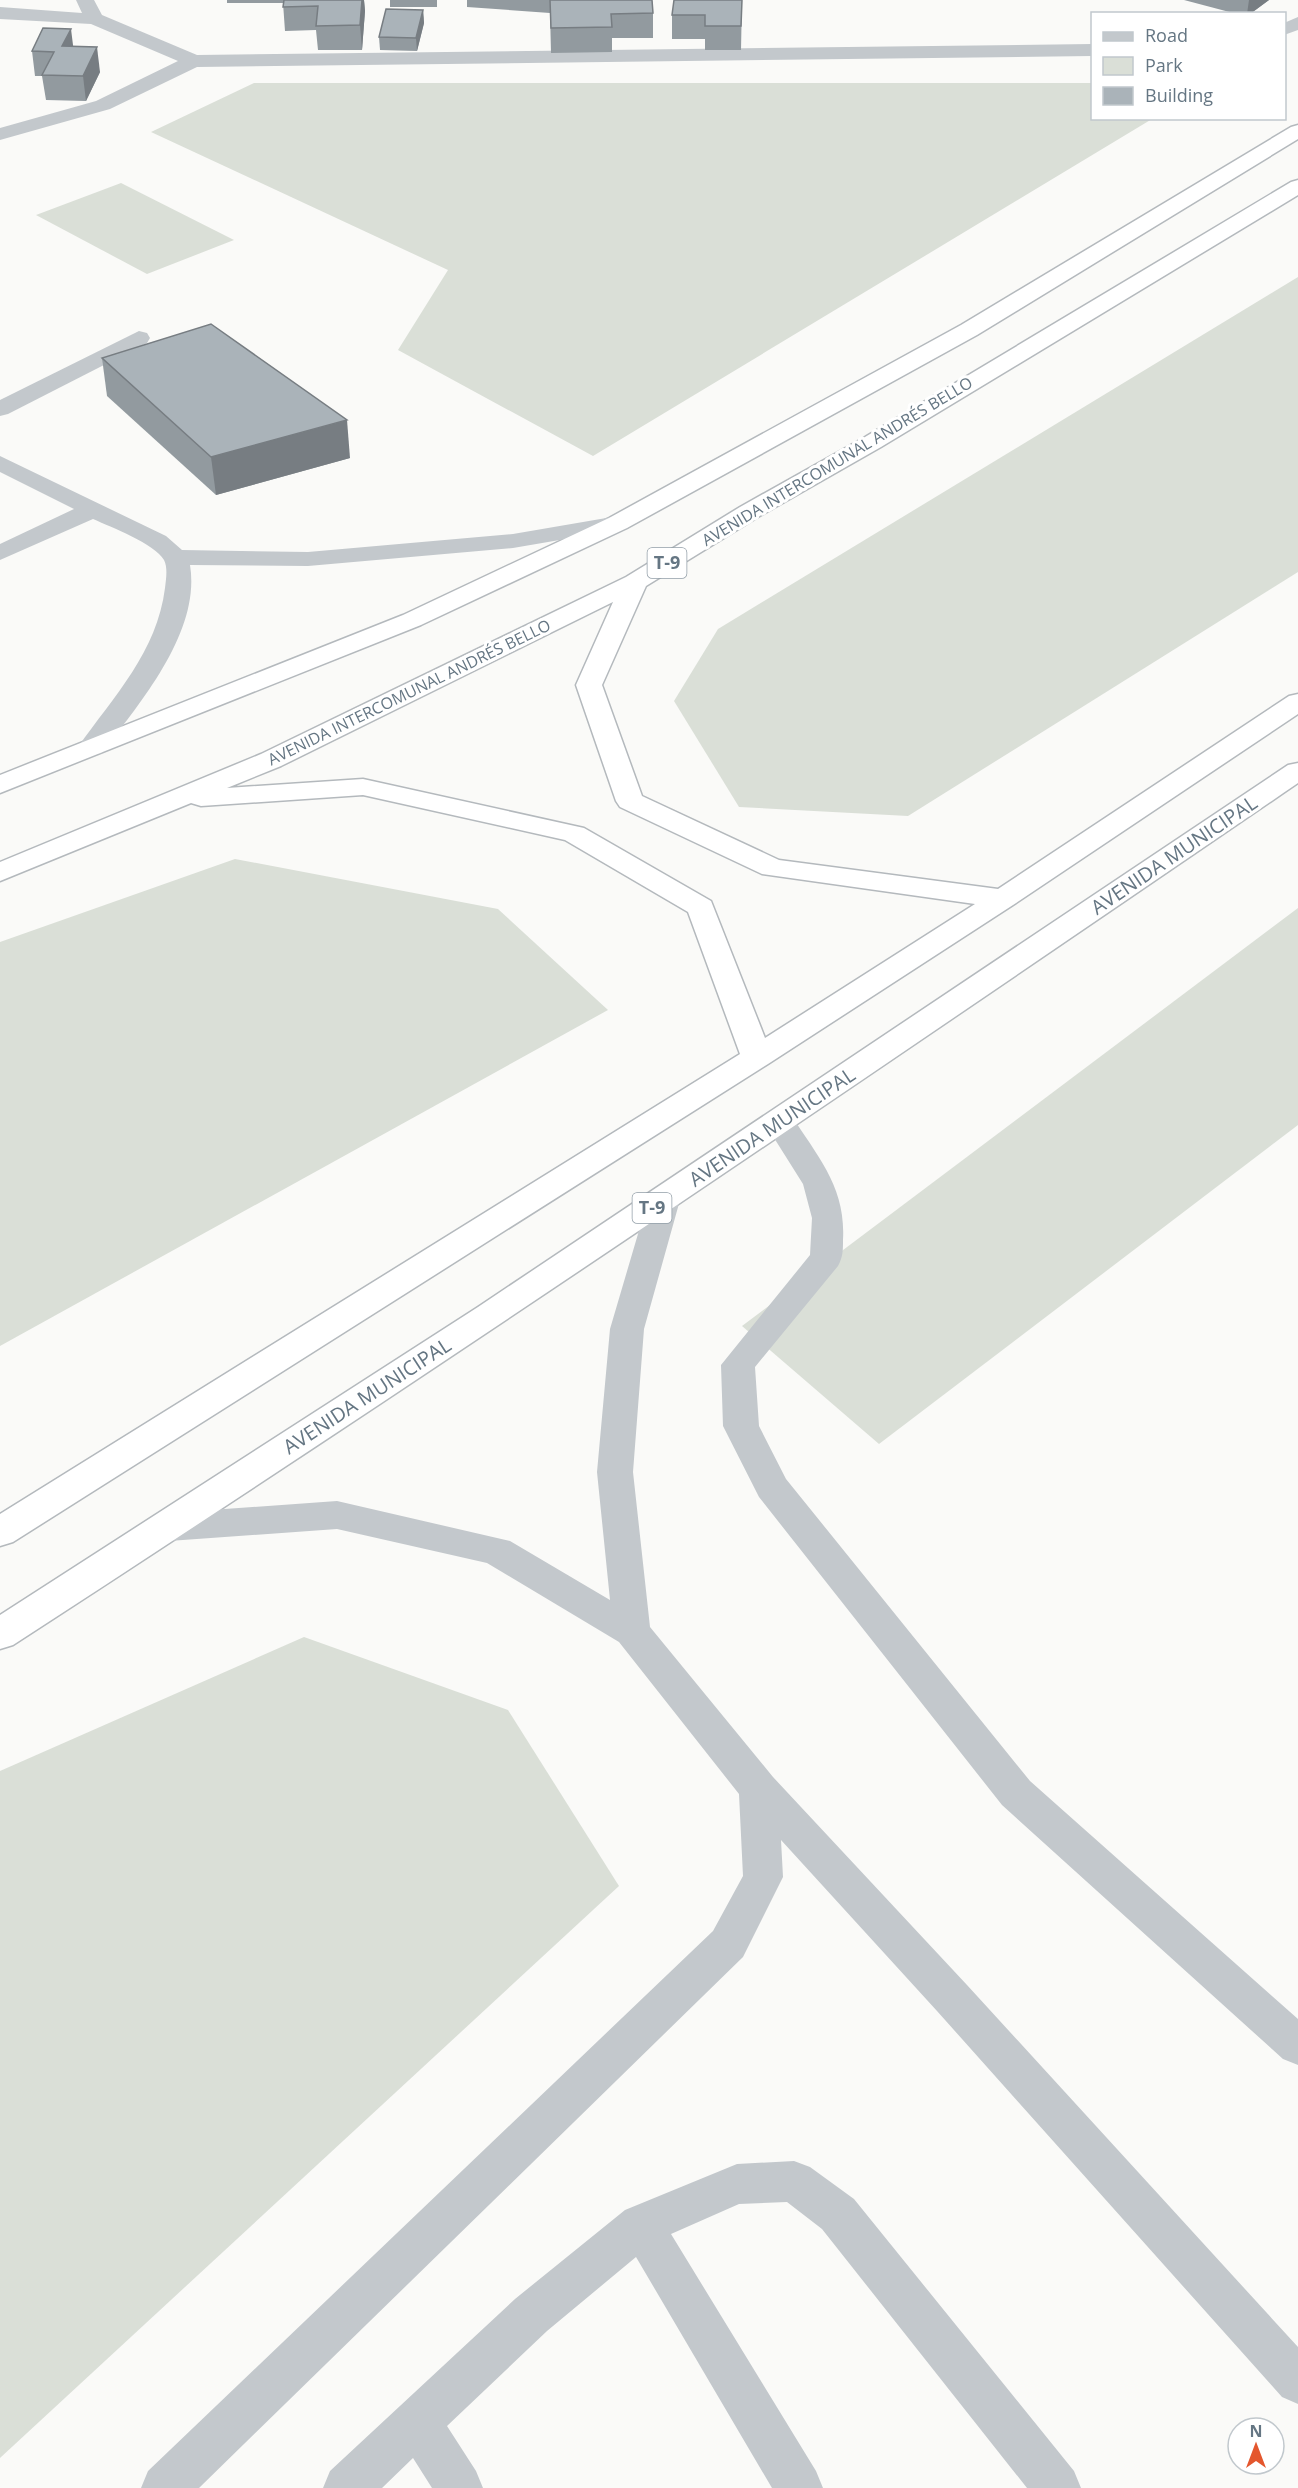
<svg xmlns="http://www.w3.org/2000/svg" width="1298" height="2488" viewBox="0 0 1298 2488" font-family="'Open Sans',sans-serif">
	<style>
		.green { fill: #dadfd7 }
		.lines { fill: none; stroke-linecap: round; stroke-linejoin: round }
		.highway-casing { stroke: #b4b9bd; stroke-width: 3 }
		.minor { fill: #c3c8cc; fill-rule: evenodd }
		.highway { fill: #fff; fill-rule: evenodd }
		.wall { fill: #929a9f }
		.shaded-wall { fill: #777d82 }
		.building { fill: #aab3b9; stroke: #777d82; stroke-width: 1.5 }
		.labels { text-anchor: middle; stroke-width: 6; stroke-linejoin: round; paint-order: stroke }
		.far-street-label { font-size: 16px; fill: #657683; stroke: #fff }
		.shield { fill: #fff; stroke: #939fa8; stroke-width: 1.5 }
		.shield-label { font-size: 18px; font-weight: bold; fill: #657683 }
		.street-label { font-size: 20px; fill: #657683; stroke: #fff }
	</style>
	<rect width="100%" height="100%" fill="#fafaf8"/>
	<!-- green -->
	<g class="green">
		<polygon points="254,83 1092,83 1092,118 1152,119 593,456 398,350 448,270 151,132"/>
		<polygon points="121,183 234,240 147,274 36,215"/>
		<polygon points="1298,277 1298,572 908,816 739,807 674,701 718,629"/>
		<polygon points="235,859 498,909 608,1010 0,1346 0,942"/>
		<polygon points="1298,908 1298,1125 879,1444 742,1326"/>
		<polygon points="304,1637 508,1710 619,1886 0,2458 0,1771"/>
	</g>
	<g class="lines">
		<!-- highway casing -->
		<g class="highway-casing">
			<g id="highway">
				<polygon points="1298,125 1298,139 977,335 627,528 421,625 0,793 0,775 403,615 609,518 961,325 1291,127"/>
				<path d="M1298,180V195L881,447L758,517L646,586L602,685L642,796L779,860L998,889L1289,696L1298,694V714L1013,905L768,1064L13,1542L0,1546V1514L740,1054L688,912L565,840L363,795L201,806L191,803L0,881V862L261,754L626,577L740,507L865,437L1291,182ZM613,602L576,685L616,801L620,807L762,874L975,904L765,1038L711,901L584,828L363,779L227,788L281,766Z"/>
				<path d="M1298,763V783C872,1074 446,1364 13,1645L0,1649V1615L478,1307L1288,765Z"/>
			</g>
		</g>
		<!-- minor -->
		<g class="minor">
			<polygon points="76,0 94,0 102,15 197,55 1092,44 1092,56 197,67 110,109 0,140 0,128 96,101 178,61 91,24 0,19 0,7 82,13"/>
			<polygon points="1298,17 1298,30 1284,35 1284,23"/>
			<polygon points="139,331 147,333 150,338 147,343 8,414 0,416 0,400"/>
			<path d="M0,456L166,536L182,550L308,552L513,534L618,516L627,518L630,523L627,528L618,530L513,548L308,566L190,565C201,632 140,703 102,753L92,755L82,753L78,747C114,696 157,652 165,588C166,579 168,568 164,560C155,544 111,527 93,519L0,560V544L74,509L0,472Z"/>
			<path d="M780,1112L791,1115C818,1157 846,1187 843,1240C843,1250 843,1257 838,1266L755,1367L759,1426L786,1479L1030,1781L1298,2019V2065L1283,2059L1002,1805L759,1497L723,1426L721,1365L810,1255L812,1218L803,1184L764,1122L769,1115Z"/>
			<polygon points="664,1189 675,1192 680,1200 644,1329 633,1472 650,1627 773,1777 967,1985 1298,2347 1298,2404 1282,2397 937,2011 781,1840 783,1877 743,1957 199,2488 141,2488 148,2471 713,1931 743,1876 739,1794 619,1642 487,1563 337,1529 169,1541 156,1537 151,1527 156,1517 169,1513 337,1501 510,1541 610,1600 597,1472 610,1329 648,1200 653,1192"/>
			<polygon points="794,2161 810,2167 854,2199 1074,2471 1081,2488 1027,2488 822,2229 787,2202 739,2204 671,2234 816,2471 823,2488 772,2488 636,2257 547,2331 447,2426 476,2471 483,2488 432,2488 413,2458 382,2488 323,2488 330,2471 515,2299 625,2210 737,2164"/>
		</g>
		<!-- highway -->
		<use href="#highway" class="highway"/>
	</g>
	<!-- wall -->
	<g class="wall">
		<polygon points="227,0 364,0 365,11 362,50 318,50 316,30 285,31 283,3 227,3"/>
		<rect x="390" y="0" width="47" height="7"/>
		<polygon points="467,0 652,0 653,13 653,38 612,38 612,52 551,53 550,13 467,7"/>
		<polygon points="742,0 741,50 705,50 705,39 672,39 672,15"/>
		<polygon points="1184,0 1269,0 1250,14 1237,14"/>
		<polygon points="423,10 424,23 417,51 380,50 379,37"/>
		<polygon points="73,46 100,72 86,101 46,100 42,76 35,76 32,51"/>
		<polygon points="102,358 350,458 216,495 107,396"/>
	</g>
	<!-- shaded-wall -->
	<g class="shaded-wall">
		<polygon points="362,0 364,0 365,11 362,50 360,25"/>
		<polygon points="1249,0 1269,0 1250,14 1247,14"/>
		<polygon points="423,10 424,23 417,51 416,38"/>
		<polygon points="71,29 74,53 62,46"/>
		<polygon points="97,47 100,72 86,101 83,76"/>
		<polygon points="347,420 350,458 216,495 211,457"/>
	</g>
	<!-- building -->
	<g class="building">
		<polygon points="284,0 362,0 360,25 316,26 318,6 283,7"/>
		<polygon points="550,0 652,0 653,13 611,14 612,27 551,28"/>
		<polygon points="674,0 742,0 741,26 705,26 705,15 672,15"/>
		<polygon points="386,9 423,10 416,38 379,37"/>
		<polygon points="43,28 71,29 62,46 97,47 83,76 42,75 54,52 32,51"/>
		<polygon points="211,324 347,420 211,457 102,358"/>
	</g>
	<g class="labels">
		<!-- far-street labels -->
		<g class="far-street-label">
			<text transform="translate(837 461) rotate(-31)" y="6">AVENIDA INTERCOMUNAL ANDRÉS BELLO</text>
			<text transform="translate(409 692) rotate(-26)" y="6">AVENIDA INTERCOMUNAL ANDRÉS BELLO</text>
		</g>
		<!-- shield labels -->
		<g class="shield">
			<rect x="647.5" y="548" width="39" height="30" rx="4.5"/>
			<rect x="632.5" y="1193" width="39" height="30" rx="4.5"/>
		</g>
		<g class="shield-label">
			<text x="667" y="569">T-9</text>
			<text x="652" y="1214">T-9</text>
		</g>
		<!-- street labels -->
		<g class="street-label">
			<text transform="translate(1174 855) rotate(-34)" y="7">AVENIDA MUNICIPAL</text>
			<text transform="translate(772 1127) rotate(-34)" y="7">AVENIDA MUNICIPAL</text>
			<text transform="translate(367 1396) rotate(-33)" y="7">AVENIDA MUNICIPAL</text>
		</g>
	</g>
	<!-- legend -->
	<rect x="1091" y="12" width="195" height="108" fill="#ffffff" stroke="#c1c8cd" stroke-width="1.5"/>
	<rect x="1103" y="32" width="30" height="9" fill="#c3c8cc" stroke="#c1c8cd" stroke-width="1.5"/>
	<text x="1145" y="42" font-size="18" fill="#657683">Road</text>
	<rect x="1103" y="57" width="30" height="18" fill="#dadfd7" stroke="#c1c8cd" stroke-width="1.5"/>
	<text x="1145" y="72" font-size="18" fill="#657683">Park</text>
	<rect x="1103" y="87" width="30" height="18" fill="#aab3b9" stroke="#c1c8cd" stroke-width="1.5"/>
	<text x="1145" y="102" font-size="18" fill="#657683">Building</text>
	<!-- north arrow -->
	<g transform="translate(1256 2446)"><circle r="28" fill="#ffffff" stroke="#c1c8cd" stroke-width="1.5"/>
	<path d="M0-4.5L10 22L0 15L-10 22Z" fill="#e4572e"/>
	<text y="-9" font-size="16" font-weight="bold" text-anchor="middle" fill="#657683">N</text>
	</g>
</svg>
